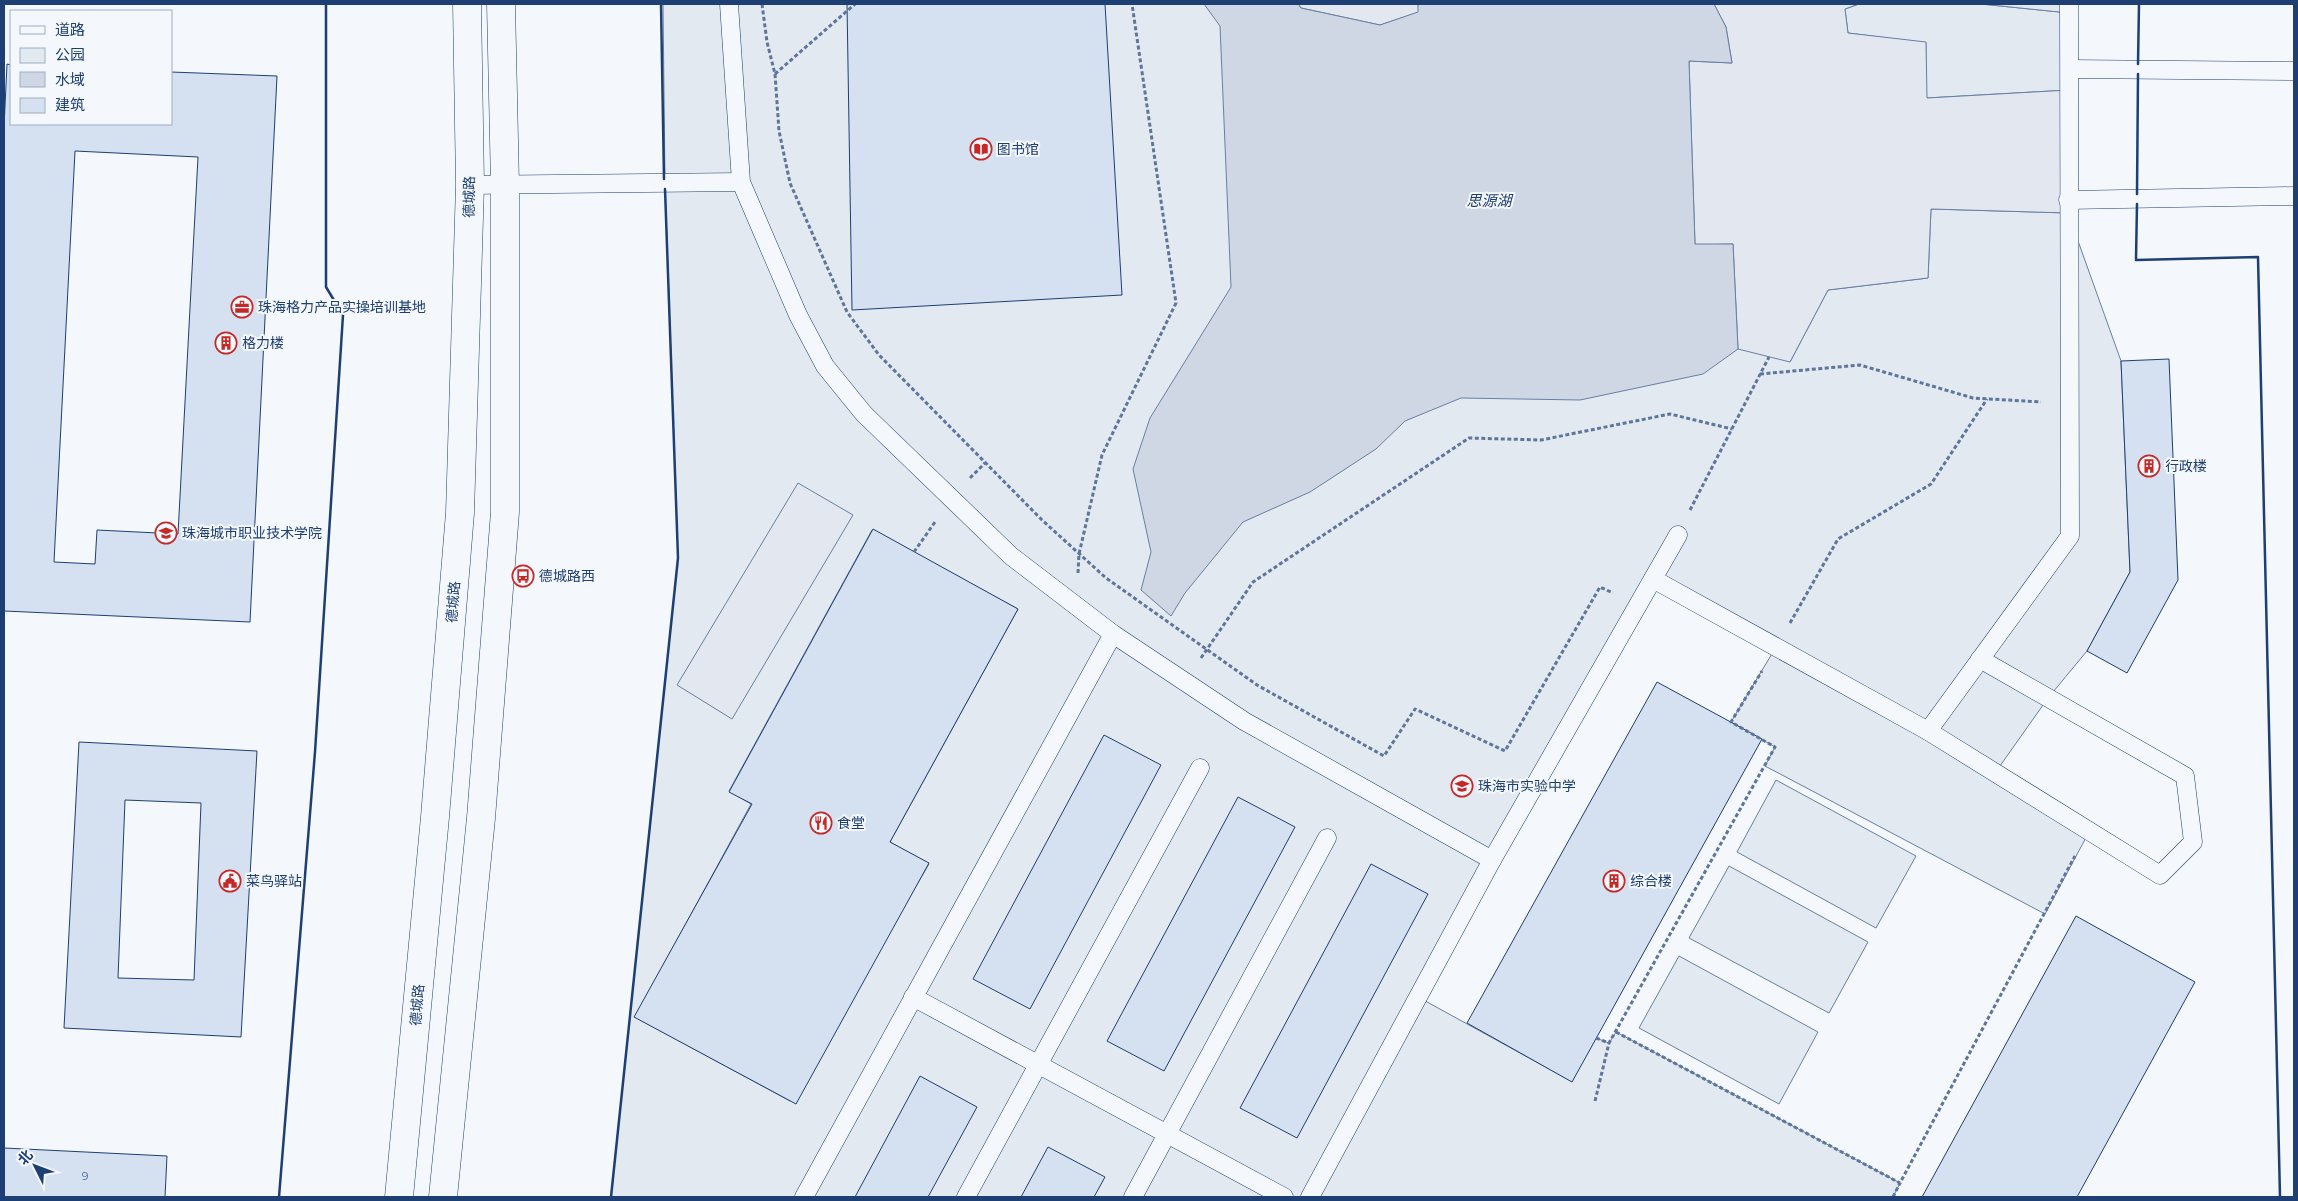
<svg xmlns="http://www.w3.org/2000/svg" width="2298" height="1201" viewBox="0 0 2298 1201" font-family="Montserrat,'Noto Sans SC',sans-serif">
	<style>
		.green { fill: #e3e9f0; stroke: #687fa3; fill-rule: evenodd }
		.parking { fill: #e3e8f0; stroke: #687fa3 }
		.water { fill: #cfd7e4; stroke: #687fa3 }
		.building { fill: #d5e0f0; stroke: #1d3f73; fill-rule: evenodd }
		.lines { fill: none; stroke-linecap: round; stroke-linejoin: round }
		.service-casing { stroke: #1d3f73; stroke-width: 19 }
		.tertiary-casing { stroke: #1d3f73; stroke-width: 29 }
		.path { stroke: #5e769c; stroke-width: 3; stroke-dasharray: 4 2.5; stroke-linecap: butt }
		.service { stroke: #f4f7fb; stroke-width: 18 }
		.tertiary { stroke: #f4f7fb; stroke-width: 28 }
		.wall { stroke: #1d3f73; stroke-width: 2.5 }
		.labels { text-anchor: middle; stroke-width: 4; stroke-linejoin: round; paint-order: stroke }
		.number-label { font-size: 11px; fill: #4b6792 }
		.poi-label { font-size: 14px; fill: #1d3f73; stroke: #f4f7fb; text-anchor: start }
		.street-label { font-size: 14px; fill: #1d3f73; stroke: #f4f7fb }
		.water-label { font-size: 15px; font-style: italic; fill: #1d3f73; stroke: #f4f7fb }
	</style>
	<rect width="100%" height="100%" fill="#f4f7fb"/>
	<!-- green -->
	<g class="green">
		<path d="M663,4H1298L1301,8L1418,12V4L1790,362L1828,290L1928,278L1931,209L2068,213L2121,361L2130,572L2087,651L2048,698L1995,773L2089,832L2045,914L1765,766L1775,747L1731,722L1776,647L1653,579L1418,997L1571,1081L1596,1038L1609,1043L1616,1032L1900,1183L1893,1197H611L678,558L665,183ZM872,530L1018,609L890,842L929,864L790,1101L635,1017L751,804L729,791Z"/>
		<polygon points="1859,4 1981,4 2069,13 2069,90 1926,98 1926,43 1848,33 1845,9"/>
		<polygon points="1776,780 1916,856 1876,928 1737,852"/>
		<polygon points="1729,866 1868,942 1829,1013 1689,938"/>
		<polygon points="1679,956 1818,1032 1779,1104 1639,1028"/>
	</g>
	<!-- parking -->
	<g class="parking">
		<polygon points="1298,4 1418,4 1419,12 1380,25 1301,8"/>
		<polygon points="1714,4 1859,4 1845,9 1848,33 1926,42 1927,98 2069,90 2068,213 1931,209 1928,278 1828,290 1790,362 1738,349 1733,244 1695,245 1689,61 1732,63 1726,27"/>
		<polygon points="1981,4 2069,4 2069,13"/>
		<polygon points="798,483 853,515 732,719 677,685"/>
	</g>
	<!-- water -->
	<polygon class="water" points="1204,4 1298,4 1301,8 1380,25 1418,12 1418,4 1714,4 1726,27 1732,63 1689,61 1695,244 1733,244 1738,349 1703,374 1580,400 1461,398 1405,421 1376,449 1310,492 1243,522 1185,593 1171,616 1141,590 1151,552 1133,469 1150,418 1231,287 1220,26"/>
	<!-- building -->
	<g class="building">
		<polygon points="847,4 1105,4 1122,295 852,310"/>
		<path d="M7,64L11,65V124H171V72L277,76L250,622L4,611V127ZM75,151L198,157L178,534L97,530L95,564L54,562Z"/>
		<polygon points="2169,359 2178,580 2127,673 2087,651 2130,572 2121,361"/>
		<polygon points="873,529 1018,609 890,842 929,863 796,1104 634,1017 752,804 729,792"/>
		<polygon points="1657,682 1762,739 1572,1082 1467,1023"/>
		<polygon points="1104,735 1161,765 1030,1009 973,979"/>
		<path d="M79,742L257,751L241,1037L64,1028ZM125,800L201,803L194,980L118,978Z"/>
		<polygon points="1238,797 1295,827 1164,1071 1107,1041"/>
		<polygon points="1371,864 1428,894 1297,1138 1240,1108"/>
		<polygon points="2076,916 2195,982 2077,1197 1922,1197"/>
		<polygon points="920,1076 977,1107 928,1197 855,1197"/>
		<polygon points="1048,1147 1105,1177 1094,1197 1021,1197"/>
		<polygon points="4,1148 167,1156 165,1197 4,1197"/>
	</g>
	<g class="lines">
		<!-- service casing -->
		<g class="service-casing">
			<g id="service">
				<polyline points="729,4 741,182 798,315 825,366 864,414 1011,556 1113,634 1244,721 1492,860"/>
				<polyline points="2070,69 2294,71"/>
				<polyline points="470,185 741,182"/>
				<polyline points="2068,200 2294,196"/>
				<polyline points="1653,579 1928,731 2070,536 2069,4"/>
				<polyline points="1928,731 2160,875 2193,842 2185,776 1980,659"/>
				<polyline points="913,997 1284,1197"/>
				<polyline points="804,1197 1113,634"/>
				<polyline points="966,1197 1200,768"/>
				<polyline points="1133,1197 1327,838"/>
				<polyline points="1310,1197 1492,860 1678,535"/>
			</g>
		</g>
		<!-- tertiary casing -->
		<g class="tertiary-casing">
			<g id="tertiary">
				<polyline points="399,1197 435,817 460,513 470,185 467,4"/>
				<polyline points="443,1197 481,818 505,512 505,185 501,4"/>
			</g>
		</g>
		<!-- path -->
		<g class="path">
			<polyline points="762,4 767,42 775,74 779,131 790,183 847,312 879,355 1042,520 1106,578 1257,685 1384,756 1415,709 1505,751 1600,587 1613,593"/>
			<polyline points="775,74 855,4"/>
			<polyline points="1760,374 1860,365 1973,398 2041,402"/>
			<polyline points="970,478 985,463"/>
			<polyline points="1690,510 1769,357"/>
			<polyline points="914,552 935,522"/>
			<polyline points="1078,573 1079,554 1102,455 1176,303 1132,4"/>
			<polyline points="1790,623 1838,539 1931,484 1987,399"/>
			<polyline points="1201,658 1253,582 1469,438 1541,440 1670,414 1732,429"/>
			<polyline points="1616,1032 1900,1183 2075,856"/>
			<polyline points="1596,1038 1609,1043 1775,747 1731,722 1762,671"/>
			<polyline points="1595,1101 1609,1043"/>
			<polyline points="1893,1197 1900,1183"/>
		</g>
		<!-- service -->
		<use href="#service" class="service"/>
		<!-- tertiary -->
		<use href="#tertiary" class="tertiary"/>
		<!-- wall -->
		<g class="wall">
			<polyline points="661,4 664,179"/>
			<polyline points="2138,64 2139,4"/>
			<polyline points="2137,194 2138,74"/>
			<polyline points="2137,204 2136,260 2258,257 2280,1197"/>
			<polyline points="279,1197 315,752 343,315 326,287 326,4"/>
			<polyline points="611,1197 678,558 665,189"/>
		</g>
	</g>
	<!-- icons -->
	<defs>
		<g id="library-ring" transform="scale(1.125)"><circle r="9.5" fill="#f4f7fb" stroke="#c62828" stroke-width="1.5"/><path d="M-6-4Q-3-5.5-.7-3.5V5Q-3 3-6 4ZM6-4Q3-5.5 .7-3.5V5Q3 3 6 4Z" fill="#c62828"/></g>
		<g id="office-ring" transform="scale(1.125)"><circle r="9.5" fill="#f4f7fb" stroke="#c62828" stroke-width="1.5"/><path d="M-6-3h4V-5.5h4V-3h4V5H-6ZM-1-4.5V-3h2v-1.5ZM-6 0V1H6V0Z" fill="#c62828"/></g>
		<g id="building-ring" transform="scale(1.125)"><circle r="9.5" fill="#f4f7fb" stroke="#c62828" stroke-width="1.5"/><path d="M-4-6H4V6H1V3H-1V6H-4ZM-2.5-4.3h1.7v1.8h-1.7ZM.8-4.3h1.7v1.8H.8ZM-2.5-1h1.7V.8h-1.7ZM.8-1h1.7V.8H.8Z" fill="#c62828"/></g>
		<g id="university-ring" transform="scale(1.125)"><circle r="9.5" fill="#f4f7fb" stroke="#c62828" stroke-width="1.5"/><path d="M0-5L7-2L0 1L-7-2ZM-4 1L0 2.5L4 1V4Q0 6-4 4Z" fill="#c62828"/></g>
		<g id="bus-ring" transform="scale(1.125)"><circle r="9.5" fill="#f4f7fb" stroke="#c62828" stroke-width="1.5"/><path d="M-5-6H5V4H4V6H2V4H-2V6H-4V4H-5ZM-3.5-4V0h7V-4ZM-3.5 1.2v1.5H-2V1.2ZM2 1.2v1.5H3.5V1.2Z" fill="#c62828"/></g>
		<g id="school-ring" transform="scale(1.125)"><circle r="9.5" fill="#f4f7fb" stroke="#c62828" stroke-width="1.5"/><path d="M0-5L7-2L0 1L-7-2ZM-4 1L0 2.5L4 1V4Q0 6-4 4Z" fill="#c62828"/></g>
		<g id="restaurant-ring" transform="scale(1.125)"><circle r="9.5" fill="#f4f7fb" stroke="#c62828" stroke-width="1.5"/><path d="M-5-6h1v4h1v-4h1v4h1v-4h1v5L-1.5 .5V6h-2V.5L-5-1ZM5-6V6H3V1.5H1.5Q1.5-4 5-6Z" fill="#c62828"/></g>
		<g id="civic-ring" transform="scale(1.125)"><circle r="9.5" fill="#f4f7fb" stroke="#c62828" stroke-width="1.5"/><path d="M-.6-6.5H3V-4.5H.6V-3L4-1V1h2V6H-6V1h2V-1L-.6-3ZM-1.2 2.5V6h2.4V2.5Z" fill="#c62828"/></g>
	</defs>
	<g fill-rule="evenodd">
		<use href="#library-ring" x="981" y="149"/>
		<use href="#office-ring" x="242" y="307"/>
		<use href="#building-ring" x="226" y="343"/>
		<use href="#building-ring" x="2149" y="466"/>
		<use href="#university-ring" x="166" y="533"/>
		<use href="#bus-ring" x="523" y="576"/>
		<use href="#school-ring" x="1462" y="786"/>
		<use href="#restaurant-ring" x="821" y="823"/>
		<use href="#civic-ring" x="230" y="881"/>
		<use href="#building-ring" x="1614" y="881"/>
	</g>
	<g class="labels">
		<!-- number labels -->
		<g class="number-label">
			<text x="85" y="1180">9</text>
		</g>
		<!-- poi labels -->
		<g class="poi-label">
			<text x="997" y="154">图书馆</text>
			<text x="258" y="312">珠海格力产品实操培训基地</text>
			<text x="242" y="348">格力楼</text>
			<text x="2165" y="471">行政楼</text>
			<text x="182" y="538">珠海城市职业技术学院</text>
			<text x="539" y="581">德城路西</text>
			<text x="1478" y="791">珠海市实验中学</text>
			<text x="837" y="828">食堂</text>
			<text x="246" y="886">菜鸟驿站</text>
			<text x="1630" y="886">综合楼</text>
		</g>
		<!-- street labels -->
		<g class="street-label">
			<text transform="translate(469 197) rotate(-89)" y="5">德城路</text>
			<text transform="translate(453 602) rotate(-85)" y="5">德城路</text>
			<text transform="translate(417 1005) rotate(-85)" y="5">德城路</text>
		</g>
		<!-- water labels -->
		<g class="water-label">
			<text x="1489" y="206">思源湖</text>
		</g>
	</g>
	<!-- border -->
	<rect width="2298" height="1201" fill="none" stroke="#1d3f73" stroke-width="10"/>
	<!-- legend -->
	<rect x="10" y="10" width="162" height="115" fill="#f4f7fb" stroke="#9eadc5"/>
	<rect x="20" y="26" width="25" height="8" fill="#f4f7fb" stroke="#9eadc5"/>
	<text x="55" y="35" font-size="15" fill="#1d3f73">道路</text>
	<rect x="20" y="48" width="25" height="15" fill="#e3e9f0" stroke="#9eadc5"/>
	<text x="55" y="60" font-size="15" fill="#1d3f73">公园</text>
	<rect x="20" y="72" width="25" height="15" fill="#cfd7e4" stroke="#9eadc5"/>
	<text x="55" y="85" font-size="15" fill="#1d3f73">水域</text>
	<rect x="20" y="98" width="25" height="15" fill="#d5e0f0" stroke="#9eadc5"/>
	<text x="55" y="110" font-size="15" fill="#1d3f73">建筑</text>
	<!-- north arrow -->
	<g transform="translate(35 1166) rotate(312)" stroke="#f4f7fb" stroke-width="4" paint-order="stroke">
	<path d="M0-4L9 19L0 12L-9 19Z" fill="#1d3f73"/>
	<text y="-8" font-size="14" font-weight="bold" text-anchor="middle" fill="#1d3f73">北</text>
	</g>
</svg>
